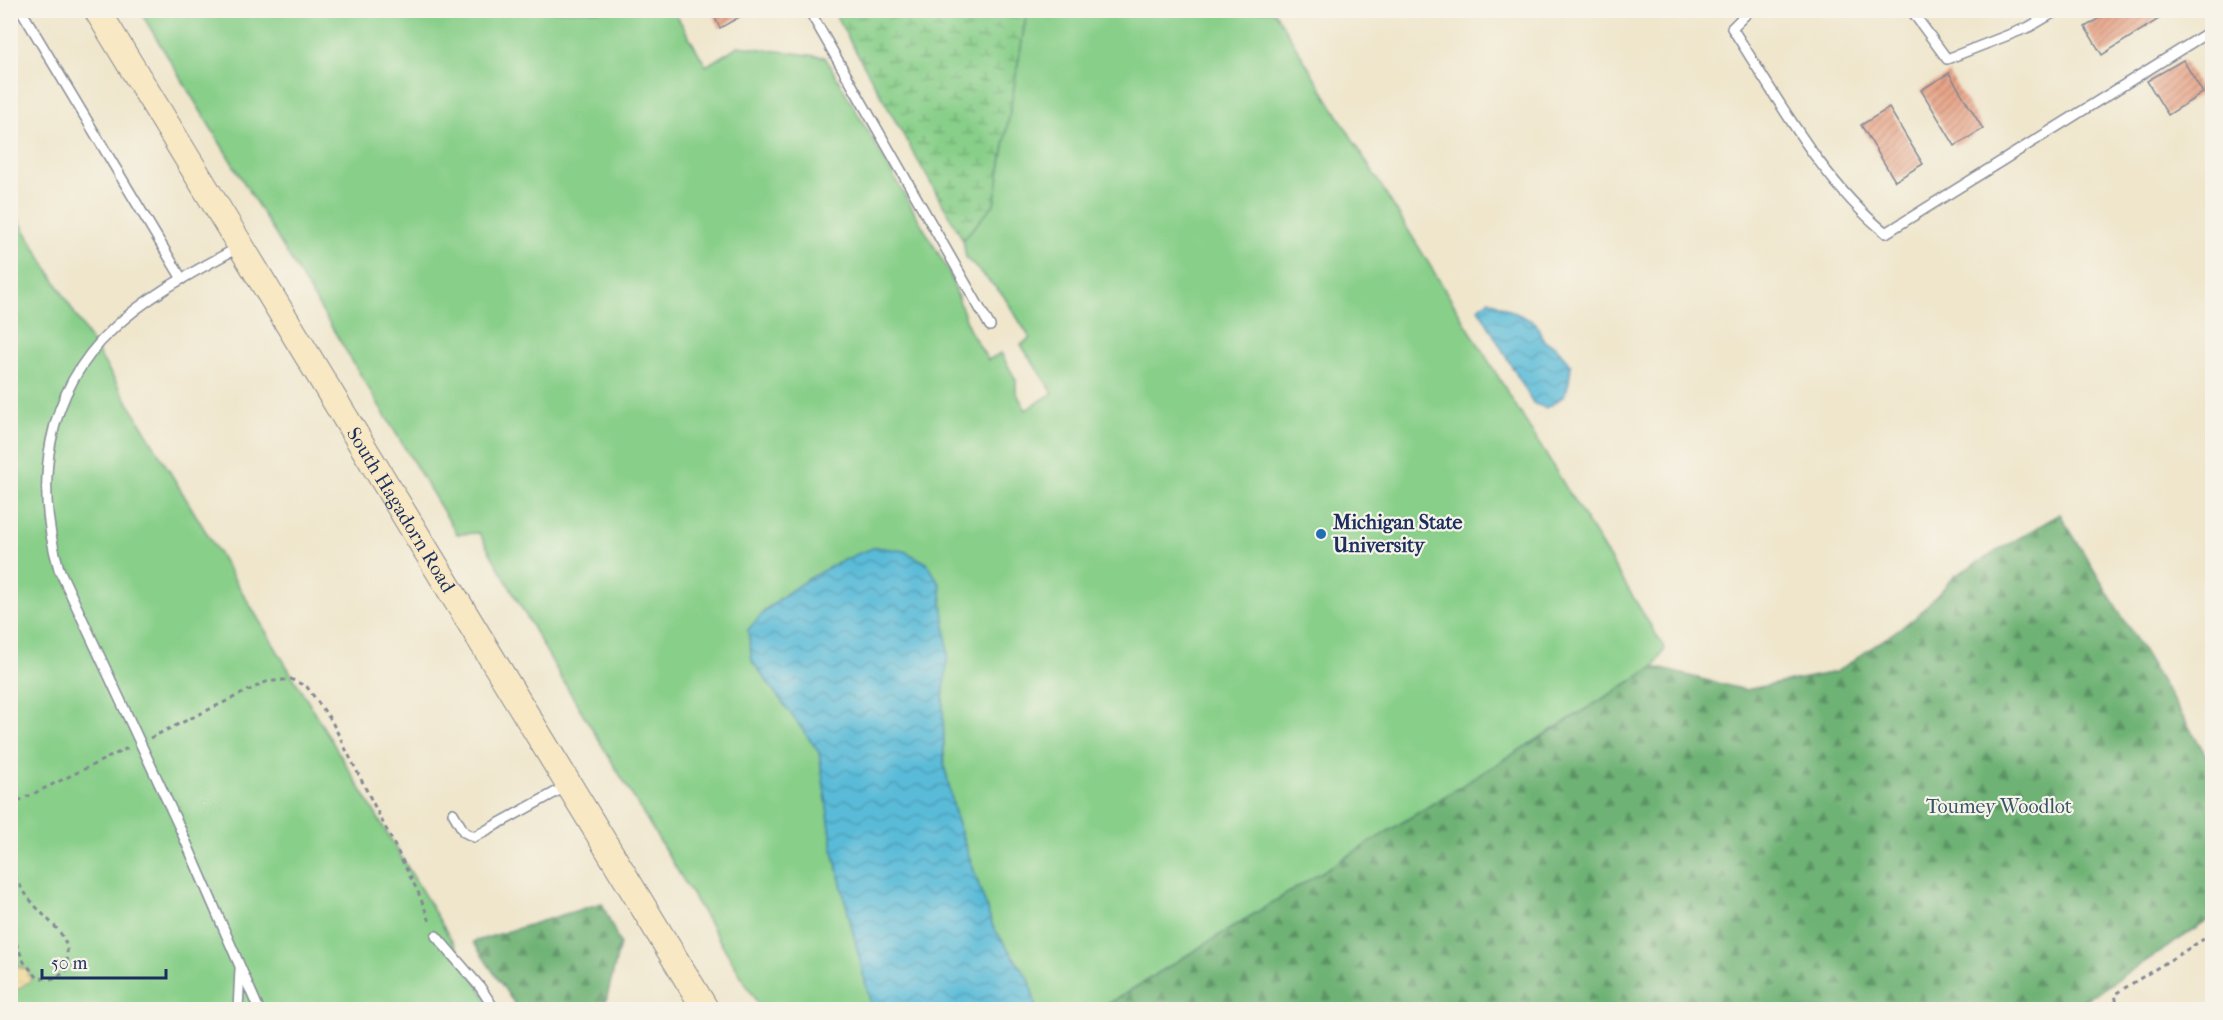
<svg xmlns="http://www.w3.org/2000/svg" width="2223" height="1020" viewBox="0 0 2223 1020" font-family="'IM FELL French Canon',serif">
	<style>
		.grass { fill: #88cf89; stroke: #527f74; stroke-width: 1.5 }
		.forest { fill: url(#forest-firs); stroke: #44706a; stroke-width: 1.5 }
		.wetland { fill: url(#wetland-marsh); stroke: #527f74; stroke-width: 1.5 }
		.sand { fill: url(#sand-dots); stroke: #84847e; stroke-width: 1.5 }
		.water { fill: url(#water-waves); stroke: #3a759b; stroke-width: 1.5 }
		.building { fill: url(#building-hatch) }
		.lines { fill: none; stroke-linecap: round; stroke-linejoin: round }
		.lane-casing { stroke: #858a95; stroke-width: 12 }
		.secondary-casing { stroke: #858a95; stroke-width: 28 }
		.path { stroke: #858a95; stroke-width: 3; stroke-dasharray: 4.5 4.5; stroke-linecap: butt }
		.lane { stroke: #fff; stroke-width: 9 }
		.secondary { stroke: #f8e8c3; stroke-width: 26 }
		.poi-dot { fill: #1f6fb2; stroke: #f7f3e8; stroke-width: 2 }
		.labels { text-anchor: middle; stroke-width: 4.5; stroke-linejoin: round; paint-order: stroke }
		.street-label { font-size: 20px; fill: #1b2f5e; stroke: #f7f3e8 }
		.poi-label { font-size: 20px; font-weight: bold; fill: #1b2f5e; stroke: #f7f3e8; text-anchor: start }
		.park-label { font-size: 20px; fill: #365769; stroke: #f7f3e8 }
	</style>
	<defs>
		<pattern id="forest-firs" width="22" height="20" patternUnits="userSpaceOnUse" patternTransform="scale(1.5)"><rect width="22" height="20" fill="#6eb275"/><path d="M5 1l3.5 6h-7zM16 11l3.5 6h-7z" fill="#5a9163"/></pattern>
		<pattern id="wetland-marsh" width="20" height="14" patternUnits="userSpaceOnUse" patternTransform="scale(1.5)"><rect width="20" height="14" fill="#88cf89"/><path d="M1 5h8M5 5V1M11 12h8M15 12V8" fill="none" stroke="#6ea873"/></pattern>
		<pattern id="sand-dots" width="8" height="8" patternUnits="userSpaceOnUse" patternTransform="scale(1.5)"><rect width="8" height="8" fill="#eeda9e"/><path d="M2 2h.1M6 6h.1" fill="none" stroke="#ccbb8a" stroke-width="1.8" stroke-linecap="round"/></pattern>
		<pattern id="water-waves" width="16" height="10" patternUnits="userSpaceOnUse" patternTransform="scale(1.5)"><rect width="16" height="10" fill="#5abbd8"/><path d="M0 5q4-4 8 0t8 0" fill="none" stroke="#4a98b2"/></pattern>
		<pattern id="building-hatch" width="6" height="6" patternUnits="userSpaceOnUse" patternTransform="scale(1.5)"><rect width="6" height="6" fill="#e8a589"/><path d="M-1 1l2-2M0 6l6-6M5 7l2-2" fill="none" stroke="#bb8773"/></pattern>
	</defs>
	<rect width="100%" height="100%" fill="#f7f3e8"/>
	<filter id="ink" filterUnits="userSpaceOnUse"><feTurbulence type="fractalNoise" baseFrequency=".0167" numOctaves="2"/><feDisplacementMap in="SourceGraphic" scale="12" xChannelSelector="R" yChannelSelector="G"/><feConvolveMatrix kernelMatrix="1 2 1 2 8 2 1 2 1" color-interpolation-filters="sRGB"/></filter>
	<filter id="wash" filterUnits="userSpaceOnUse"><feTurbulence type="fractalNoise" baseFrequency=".008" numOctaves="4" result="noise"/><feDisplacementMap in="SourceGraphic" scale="24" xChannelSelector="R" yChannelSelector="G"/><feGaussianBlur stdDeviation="1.35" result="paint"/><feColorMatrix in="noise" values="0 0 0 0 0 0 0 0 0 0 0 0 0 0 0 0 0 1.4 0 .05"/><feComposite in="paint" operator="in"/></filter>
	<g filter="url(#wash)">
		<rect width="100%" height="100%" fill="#efe6cc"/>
		<!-- grass -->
		<g class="grass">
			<polygon points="140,11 674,11 706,66 738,46 825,57 949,272 970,331 988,360 1001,353 1016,380 1016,392 1026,410 1053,393 1021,345 1030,338 1003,295 966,258 963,240 994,204 1027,11 1274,11 1665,649 1654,667 1100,1009 1036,1009 1030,981 993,927 956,818 944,764 943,699 948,653 845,558 764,610 752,661 819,752 834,855 872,1009 761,1009 562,679 479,533 457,534"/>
			<polygon points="10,206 488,1001 494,1009 11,1009"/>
		</g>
		<!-- forest -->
		<g class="forest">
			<polygon points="2060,514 2212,765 2212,918 2072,1009 1100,1009 1654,667 1745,690 1836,672 1915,618 1956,575"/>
			<polygon points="602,903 620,944 604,1009 518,1009 473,942"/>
		</g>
		<!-- wetland -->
		<polygon class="wetland" points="833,11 1027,11 994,204 963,240"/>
		<!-- sand -->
		<polygon class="sand" points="18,966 28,970 31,980 11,994 11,973"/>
		<!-- water -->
		<g class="water">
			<path d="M1489,300L1536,323L1544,341L1555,346L1571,365C1569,389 1568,398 1545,408L1533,403L1478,308Z"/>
			<path d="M876,547L904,551L927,563L940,584L948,653L943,699L944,764L956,818L993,927L1030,981L1036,1009H872L834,855L819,752L752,661L748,630C777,593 832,562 876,547Z"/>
		</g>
		<g id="blocks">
			<!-- building -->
			<g class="building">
				<polygon points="711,10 752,10 720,28"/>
				<polygon points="2112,10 2173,10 2102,55 2085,27"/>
				<polygon points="2183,60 2203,93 2168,115 2147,81"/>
				<polygon points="1949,73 1983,129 1955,146 1921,90"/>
				<polygon points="1889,108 1923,164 1895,181 1861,125"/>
			</g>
		</g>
	</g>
	<g filter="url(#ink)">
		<use href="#blocks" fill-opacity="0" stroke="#858a95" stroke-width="1.5"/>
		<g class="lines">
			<!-- lane casing -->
			<g class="lane-casing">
				<g id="lane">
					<polyline points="21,10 182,279"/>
					<polyline points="809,10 990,326"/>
					<path d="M1750,10L1732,28C1777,97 1822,182 1886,233L2212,30"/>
					<polyline points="1911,10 1947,59 2029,27 2058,10"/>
					<path d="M239,247C196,271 149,294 113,329C45,393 34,483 59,569L179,826L259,1010"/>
					<polyline points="453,813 464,832 474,837 567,786"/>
					<polyline points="436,936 480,987 495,1010"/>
					<polyline points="238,1010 240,969"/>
				</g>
			</g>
			<!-- secondary casing -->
			<g class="secondary-casing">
				<g id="secondary">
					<path id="s1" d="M97,10L706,1010"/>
				</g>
			</g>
			<!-- path -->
			<g class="path">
				<polyline points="150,738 266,682 291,679 307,687 331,720 418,892 431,924"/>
				<polyline points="10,805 130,747"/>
				<path d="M10,869C18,883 26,896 37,908C58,931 72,936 66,971L54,979L38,978L24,962L10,929"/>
				<polyline points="2118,1010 2115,994 2212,934"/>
			</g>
			<!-- lane -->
			<use href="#lane" class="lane"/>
			<!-- secondary -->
			<use href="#secondary" class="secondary"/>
		</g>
	</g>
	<!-- markers -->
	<circle class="poi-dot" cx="1321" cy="534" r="6"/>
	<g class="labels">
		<!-- street labels -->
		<g class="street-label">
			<text dy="7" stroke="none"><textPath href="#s1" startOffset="585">South Hagadorn Road</textPath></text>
		</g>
		<!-- poi labels -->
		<g class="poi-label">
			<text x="1333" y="529">Michigan State<tspan x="1333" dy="23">University</tspan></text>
		</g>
		<!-- park labels -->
		<g class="park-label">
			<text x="1999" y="813">Toumey Woodlot</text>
		</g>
	</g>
	<!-- margin -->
	<rect width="2223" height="1020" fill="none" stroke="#f7f3e8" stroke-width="36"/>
	<!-- scale -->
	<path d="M42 969v9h124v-9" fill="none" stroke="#1b2f5e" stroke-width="3"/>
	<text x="51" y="969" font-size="18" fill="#1b2f5e" stroke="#f7f3e8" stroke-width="4.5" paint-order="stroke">50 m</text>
</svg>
